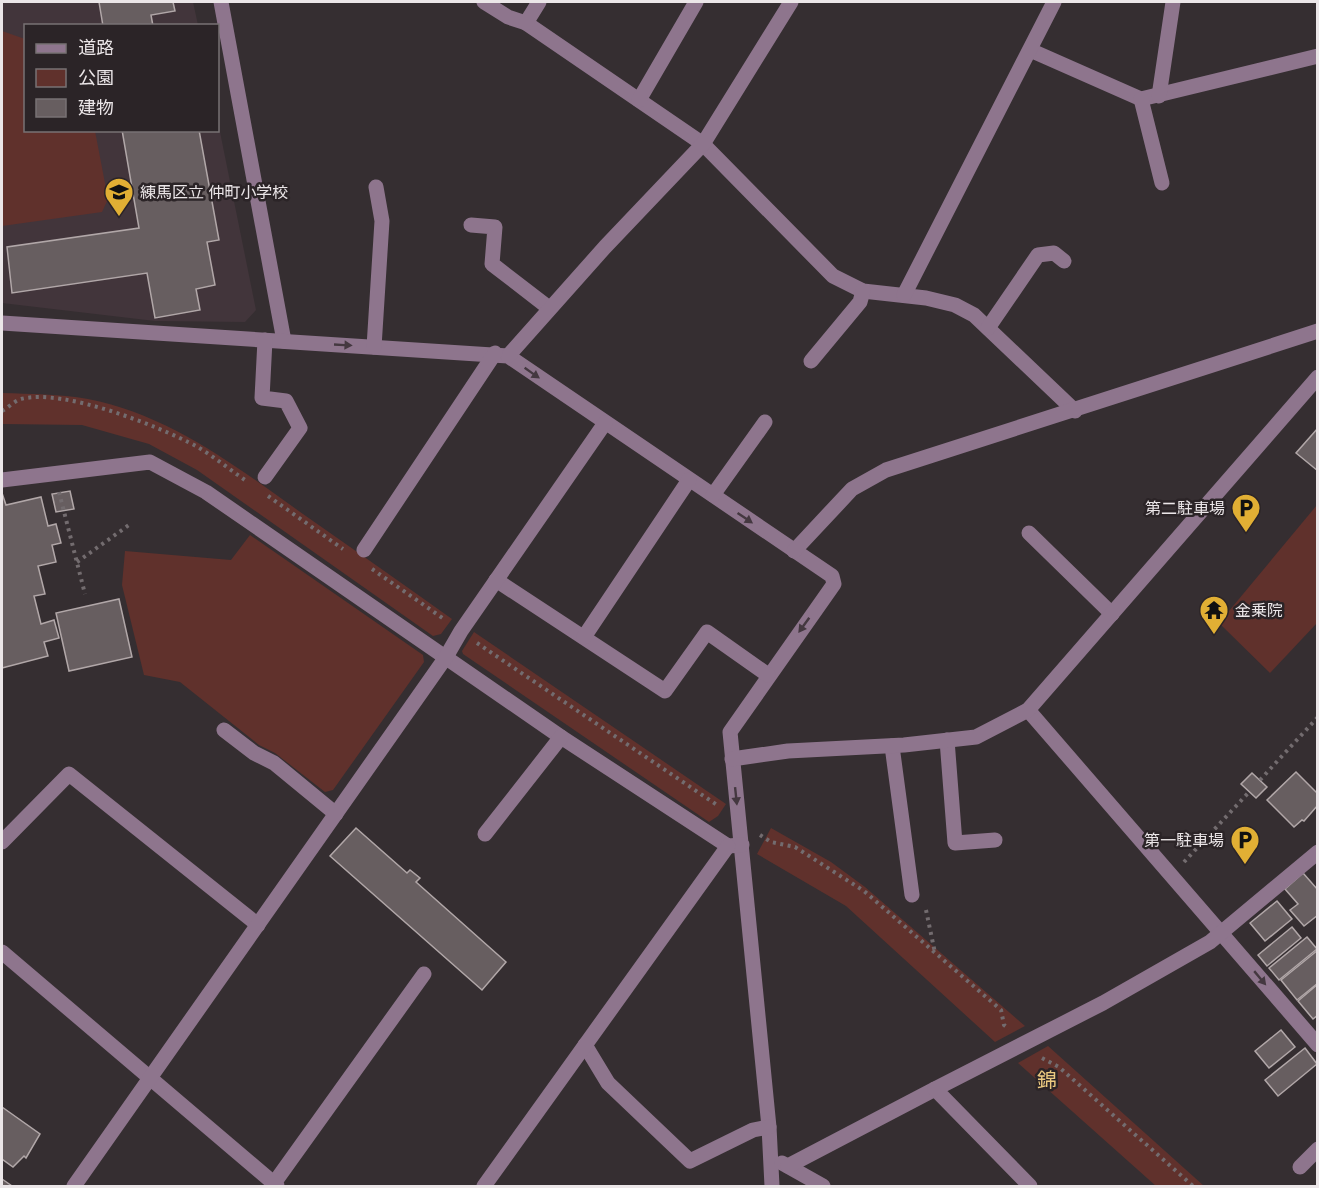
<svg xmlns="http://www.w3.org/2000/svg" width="1319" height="1188" viewBox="0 0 1319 1188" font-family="Quicksand,'Noto Sans JP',sans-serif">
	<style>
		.built { fill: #42353b }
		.green { fill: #60312c }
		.building { fill: #675e60; stroke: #b1a7a8; stroke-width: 1.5 }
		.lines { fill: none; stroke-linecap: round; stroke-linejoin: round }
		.path { stroke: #736c6f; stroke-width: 4; stroke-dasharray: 3 4.5; stroke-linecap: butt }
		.minor { stroke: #8e758d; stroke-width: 15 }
		.oneway { fill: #443840 }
		.labels { text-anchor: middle; stroke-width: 5; stroke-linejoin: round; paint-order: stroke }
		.poi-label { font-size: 16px; fill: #ebe6e8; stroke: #2b2427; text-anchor: start }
		.quarter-label { font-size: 20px; fill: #ecca80; stroke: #2b2427 }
	</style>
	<rect width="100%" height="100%" fill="#352e31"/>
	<!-- built -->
	<polygon class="built" points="2,2 193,2 198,25 26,26 26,130 218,130 218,122 256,310 245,322 155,321 2,303"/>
	<!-- green -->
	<g class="green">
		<polygon points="2,31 25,39 26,130 95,131 108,199 102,212 2,226"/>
		<path d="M2,393C31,394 59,394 88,399C170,415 237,467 303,514C353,549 403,584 452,619L441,634L433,636L197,470L149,444L82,425L2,424Z"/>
		<polygon points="1317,505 1317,623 1270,673 1219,623"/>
		<polygon points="250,535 423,655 424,662 333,790 325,792 275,753 259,745 180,682 144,675 122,585 125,551 231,560"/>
		<polygon points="474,632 726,804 718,816 709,822 463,654 462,651"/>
		<polygon points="771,828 831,862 865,887 1025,1026 995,1042 846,906 757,854"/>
		<polygon points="1048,1046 1204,1186 1156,1186 1018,1063"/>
	</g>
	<!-- building -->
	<g class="building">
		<polygon points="99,2 173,2 175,11 151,15 153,26 103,26"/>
		<polygon points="122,130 199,130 219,240 207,242 215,285 196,289 200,310 155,318 147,273 12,293 7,247 139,228"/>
		<polygon points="1318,428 1318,471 1296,453"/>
		<polygon points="70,491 74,509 56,512 52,494"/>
		<polygon points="2,493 6,505 41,497 48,526 56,524 61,543 52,545 56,562 38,566 45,594 34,596 41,624 54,620 59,638 44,642 48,656 2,668"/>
		<polygon points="119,599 132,657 69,671 56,613"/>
		<polygon points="1296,772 1318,794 1318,805 1304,821 1302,820 1294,827 1267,800"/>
		<polygon points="1252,773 1267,787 1256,798 1241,784"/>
		<polygon points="356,828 407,873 410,870 420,878 416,882 506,962 482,990 330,856"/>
		<polygon points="1303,873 1318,890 1318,915 1304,926 1290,910 1298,904 1285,889"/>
		<polygon points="1277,901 1292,919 1265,941 1250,923"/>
		<polygon points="1292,927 1301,938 1267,966 1258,955"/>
		<polygon points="1307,937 1317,949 1279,980 1269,968"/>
		<polygon points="1318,950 1318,983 1297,1000 1281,980"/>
		<polygon points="1318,984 1318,1015 1313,1019 1298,1001"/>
		<polygon points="1281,1030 1295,1047 1269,1068 1255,1051"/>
		<polygon points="1305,1048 1317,1064 1278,1096 1265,1080"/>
		<polygon points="2,1107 40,1134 26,1158 24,1156 13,1167 2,1159"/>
		<polygon points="2,1179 12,1186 2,1186"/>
	</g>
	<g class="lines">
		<!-- path -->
		<g class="path">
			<path d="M2,411C8,408 14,401 21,399C64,388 158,426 196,446C213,456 229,469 245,480"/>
			<polyline points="59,492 85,594"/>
			<polyline points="268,496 343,549"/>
			<polyline points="77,562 129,525"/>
			<polyline points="372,569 444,619"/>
			<polyline points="477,643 717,805"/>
			<polyline points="1260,780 1318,717"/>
			<polyline points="760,835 771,842 795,847 864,891 1001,1010 1004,1025 1009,1029"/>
			<polyline points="1184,862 1249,792"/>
			<polyline points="926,910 935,953"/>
			<polyline points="1042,1058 1059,1067 1193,1186"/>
		</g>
		<!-- minor -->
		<g class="minor">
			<polyline points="221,2 284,341"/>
			<polyline points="484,2 508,17 526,23 703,144 833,276 863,291 926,298 955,305 974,315 1075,411"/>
			<polyline points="526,23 539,2"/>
			<polyline points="1030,50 1141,99 1318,56"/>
			<polyline points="1159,96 1173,2"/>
			<polyline points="1141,99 1162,183"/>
			<polyline points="639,100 696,2"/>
			<polyline points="471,225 495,227 492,264 549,308"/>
			<polyline points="904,295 1054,2"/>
			<polyline points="2,323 508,356 832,576 834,584 730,732 769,1127 772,1186"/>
			<polyline points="988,328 1038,255 1054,253 1064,261"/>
			<polyline points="265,340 262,398 286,401 300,428 265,477"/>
			<polyline points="374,347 382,221 376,187"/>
			<polyline points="508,356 605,247 703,144 791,2"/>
			<polyline points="811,361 860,302 863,291"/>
			<polyline points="2,480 150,462 206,492 561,737 728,846 742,845"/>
			<polyline points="713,495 765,422"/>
			<polyline points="1029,533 1112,614"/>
			<polyline points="364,550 495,353"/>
			<polyline points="794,551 852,489 886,470 1318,331"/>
			<polyline points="496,580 665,691 707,632 768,675"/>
			<polyline points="584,637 689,480"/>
			<polyline points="1028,710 1318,1045"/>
			<polyline points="224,730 254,753 274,763 336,814"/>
			<polyline points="947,740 955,843 995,840"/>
			<polyline points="892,746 912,895"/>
			<polyline points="732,759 788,751 904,745 976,737 1028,710 1318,377"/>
			<polyline points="485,834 561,737"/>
			<polyline points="2,842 69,774 258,925"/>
			<polyline points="2,952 277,1186"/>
			<polyline points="585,1045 608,1083 690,1161 753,1130 769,1127"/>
			<polyline points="782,1163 823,1186"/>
			<polyline points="788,1166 935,1089"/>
			<polyline points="1300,1167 1318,1149"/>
			<polyline points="74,1186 446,657 461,631 605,423"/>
			<polyline points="272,1186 424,974"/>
			<polyline points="484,1186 728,846"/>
			<polyline points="1030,1186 935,1089 1103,1003 1210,942 1318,852"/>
		</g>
	</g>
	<!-- one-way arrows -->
	<defs><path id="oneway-solid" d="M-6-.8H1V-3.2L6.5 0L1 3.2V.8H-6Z" transform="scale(1.5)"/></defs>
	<g class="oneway">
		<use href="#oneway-solid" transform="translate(343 345) rotate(3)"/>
		<use href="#oneway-solid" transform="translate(532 373) rotate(35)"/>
		<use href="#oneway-solid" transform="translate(745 518) rotate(34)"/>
		<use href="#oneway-solid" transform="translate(804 625) rotate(126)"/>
		<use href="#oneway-solid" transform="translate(736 796) rotate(84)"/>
		<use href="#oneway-solid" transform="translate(1260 978) rotate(50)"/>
	</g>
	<!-- icons -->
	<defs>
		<g id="school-pin" transform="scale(1.5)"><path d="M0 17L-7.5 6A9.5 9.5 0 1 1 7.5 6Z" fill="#e1af34" stroke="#2b2427"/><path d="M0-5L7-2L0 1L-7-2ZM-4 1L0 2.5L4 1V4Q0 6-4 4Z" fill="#111"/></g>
		<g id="parking-pin" transform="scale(1.5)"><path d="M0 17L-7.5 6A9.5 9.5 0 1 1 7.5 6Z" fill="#e1af34" stroke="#2b2427"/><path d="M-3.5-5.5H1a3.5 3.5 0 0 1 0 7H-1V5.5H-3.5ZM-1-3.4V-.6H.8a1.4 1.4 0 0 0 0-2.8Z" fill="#111"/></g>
		<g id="temple-pin" transform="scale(1.5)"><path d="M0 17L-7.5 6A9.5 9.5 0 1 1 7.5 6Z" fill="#e1af34" stroke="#2b2427"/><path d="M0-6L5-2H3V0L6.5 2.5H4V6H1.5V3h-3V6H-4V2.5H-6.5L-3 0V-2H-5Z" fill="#111"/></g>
	</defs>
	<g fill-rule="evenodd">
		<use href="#school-pin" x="119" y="192"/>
		<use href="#parking-pin" x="1246" y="508"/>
		<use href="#temple-pin" x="1214" y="610"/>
		<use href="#parking-pin" x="1245" y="840"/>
	</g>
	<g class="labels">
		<!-- poi labels -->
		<g class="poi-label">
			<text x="140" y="198">練馬区立 仲町小学校</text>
			<text x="1225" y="514" text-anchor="end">第二駐車場</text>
			<text x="1235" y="616">金乗院</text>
			<text x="1224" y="846" text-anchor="end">第一駐車場</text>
		</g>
		<!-- quarter labels -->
		<g class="quarter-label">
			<text x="1047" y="1087">錦</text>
		</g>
	</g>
	<!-- border -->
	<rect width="1319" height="1188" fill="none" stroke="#ebe6e8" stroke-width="6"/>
	<!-- legend -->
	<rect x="24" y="24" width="195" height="108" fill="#2b2427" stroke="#787274" stroke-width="1.5"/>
	<rect x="36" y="44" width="30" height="9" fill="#8e758d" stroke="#787274" stroke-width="1.5"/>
	<text x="78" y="54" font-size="18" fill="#ebe6e8">道路</text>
	<rect x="36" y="69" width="30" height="18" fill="#60312c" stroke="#787274" stroke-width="1.5"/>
	<text x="78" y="84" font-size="18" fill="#ebe6e8">公園</text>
	<rect x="36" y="99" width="30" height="18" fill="#675e60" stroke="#787274" stroke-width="1.5"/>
	<text x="78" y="114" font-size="18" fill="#ebe6e8">建物</text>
</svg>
